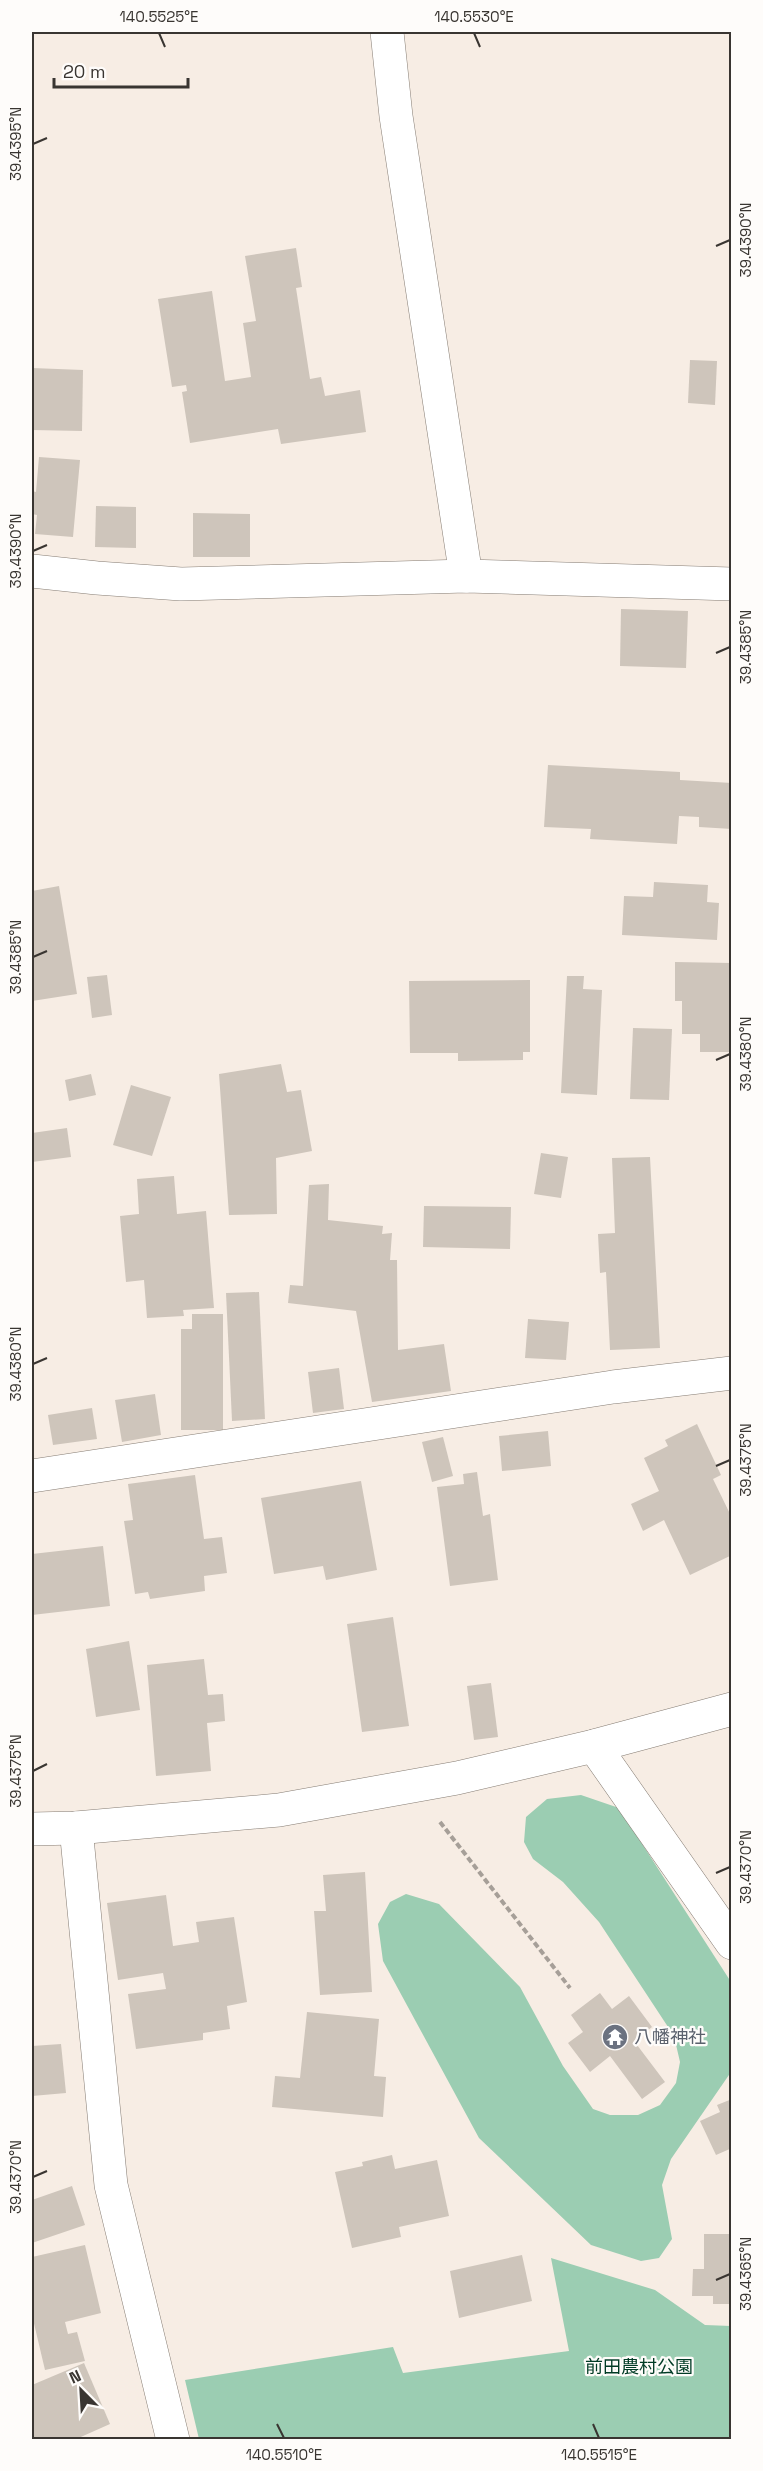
<svg xmlns="http://www.w3.org/2000/svg" width="763" height="2471" viewBox="0 0 763 2471" font-family="'Space Grotesk','Noto Sans JP',sans-serif">
	<style>
		.green { fill: #9bcdb2 }
		.building { fill: #cec5bb }
		.lines { fill: none; stroke-linecap: round; stroke-linejoin: round }
		.minor-casing { stroke: #867d74; stroke-width: 34 }
		.path { stroke: #a69f98; stroke-width: 4; stroke-dasharray: 6 3; stroke-linecap: butt }
		.minor { stroke: #fff; stroke-width: 33 }
		.ticks { fill: none; stroke: #393531; stroke-width: 2 }
		.labels { text-anchor: middle; stroke-width: 4.5; stroke-linejoin: round; paint-order: stroke }
		.worship-label { font-size: 18px; fill: #5b616d; stroke: #fefcfa; text-anchor: start }
		.park-label { font-size: 18px; fill: #003b25; stroke: #fefcfa }
		.neatline { fill: none; stroke: #393531; stroke-width: 2 }
		.ticks-label { font-size: 15px; text-anchor: middle; fill: #393531 }
	</style>
	<rect width="100%" height="100%" fill="#f7ede4"/>
	<!-- green -->
	<g class="green">
		<polygon points="581,1795 619,1808 731,1982 731,2072 671,2159 662,2185 672,2239 659,2258 641,2261 591,2245 479,2138 383,1961 378,1924 390,1902 406,1894 439,1904 520,1987 563,2066 593,2109 610,2115 638,2115 660,2105 676,2083 680,2062 674,2036 599,1922 563,1882 533,1859 524,1842 526,1817 547,1799"/>
		<polygon points="551,2258 655,2290 705,2325 731,2326 731,2439 199,2439 185,2380 393,2347 403,2373 569,2351"/>
	</g>
	<!-- building -->
	<g class="building">
		<polygon points="296,248 302,287 296,288 310,379 321,377 325,396 360,390 366,432 281,444 278,429 190,443 182,392 187,391 186,385 172,387 158,299 212,291 225,381 251,377 243,323 256,321 245,256"/>
		<polygon points="690,360 717,361 715,405 688,403"/>
		<polygon points="32,368 83,370 82,431 32,430"/>
		<polygon points="39,457 80,460 73,537 35,534 37,515 32,514 32,491 36,492"/>
		<polygon points="96,506 136,507 136,548 95,547"/>
		<polygon points="193,513 250,514 250,557 193,557"/>
		<polygon points="621,609 688,611 686,668 620,666"/>
		<rect x="32" y="701" width="2" height="55"/>
		<polygon points="548,765 680,772 680,780 732,783 732,829 699,827 699,817 679,816 677,844 590,839 591,829 544,827"/>
		<polygon points="654,882 708,885 707,902 719,903 717,940 622,935 624,896 653,897"/>
		<polygon points="59,886 77,994 32,1001 32,891"/>
		<polygon points="675,962 732,963 732,1052 700,1052 700,1034 682,1034 682,1001 675,1001"/>
		<polygon points="107,975 112,1015 92,1018 87,977"/>
		<polygon points="567,976 584,976 583,989 602,990 597,1095 561,1093"/>
		<polygon points="530,980 530,1052 523,1052 523,1060 458,1061 458,1053 410,1053 409,981"/>
		<polygon points="633,1028 672,1029 669,1100 630,1099"/>
		<polygon points="281,1064 287,1092 301,1090 312,1151 276,1158 277,1214 229,1215 219,1074"/>
		<polygon points="91,1074 96,1095 69,1101 65,1080"/>
		<polygon points="131,1085 171,1097 152,1156 113,1145"/>
		<polygon points="67,1128 71,1157 32,1162 32,1133"/>
		<polygon points="541,1153 568,1157 561,1198 534,1194"/>
		<polygon points="650,1157 660,1348 610,1350 606,1272 600,1273 598,1234 615,1233 612,1158"/>
		<polygon points="174,1176 177,1214 206,1211 214,1308 183,1310 184,1316 147,1318 144,1280 126,1282 120,1216 139,1214 137,1179"/>
		<polygon points="329,1184 328,1220 383,1226 382,1234 392,1233 390,1260 397,1260 398,1350 444,1344 451,1391 372,1402 356,1311 288,1303 290,1285 303,1286 309,1185"/>
		<polygon points="424,1206 511,1207 510,1249 423,1247"/>
		<polygon points="259,1292 265,1419 232,1421 226,1293"/>
		<polygon points="192,1314 223,1314 223,1430 181,1430 181,1329 192,1329"/>
		<polygon points="528,1319 569,1322 566,1360 525,1358"/>
		<polygon points="339,1368 344,1409 313,1413 308,1372"/>
		<polygon points="155,1394 161,1435 122,1442 115,1400"/>
		<polygon points="92,1408 97,1439 53,1445 48,1415"/>
		<polygon points="697,1424 721,1475 713,1479 732,1518 732,1555 690,1575 664,1520 643,1531 631,1504 659,1491 644,1458 668,1446 665,1440"/>
		<polygon points="548,1431 551,1466 502,1471 499,1436"/>
		<polygon points="443,1437 453,1476 432,1482 422,1442"/>
		<polygon points="477,1472 483,1516 490,1514 498,1580 450,1586 437,1487 464,1484 463,1474"/>
		<polygon points="195,1475 204,1539 222,1537 227,1573 204,1576 205,1591 150,1599 148,1592 135,1594 124,1521 133,1520 128,1484"/>
		<polygon points="361,1481 377,1570 326,1580 323,1566 274,1574 261,1498"/>
		<polygon points="103,1546 110,1606 32,1615 32,1554"/>
		<polygon points="393,1617 409,1726 362,1732 347,1624"/>
		<polygon points="129,1641 140,1710 96,1717 86,1649"/>
		<polygon points="204,1659 208,1695 223,1694 225,1721 207,1723 211,1771 156,1776 147,1665"/>
		<polygon points="491,1683 498,1737 474,1740 467,1686"/>
		<polygon points="365,1872 372,1992 320,1995 314,1911 326,1911 323,1875"/>
		<polygon points="166,1895 173,1946 199,1942 196,1922 234,1917 247,2002 227,2006 230,2029 203,2033 203,2040 136,2049 128,1994 166,1989 163,1973 118,1980 107,1903"/>
		<polygon points="600,1993 612,2009 629,1996 652,2027 634,2041 665,2082 642,2099 610,2056 590,2072 568,2043 583,2032 571,2015"/>
		<polygon points="307,2012 379,2019 374,2076 386,2077 383,2117 272,2107 275,2076 300,2078"/>
		<polygon points="61,2044 66,2093 32,2096 32,2046"/>
		<polygon points="732,2099 732,2148 716,2155 700,2121 720,2112 717,2105"/>
		<polygon points="392,2155 395,2169 437,2160 449,2216 399,2227 401,2237 352,2248 335,2172 363,2166 362,2162"/>
		<polygon points="72,2186 85,2225 32,2243 32,2200"/>
		<polygon points="704,2234 732,2234 732,2304 713,2304 713,2296 692,2296 693,2269 704,2269"/>
		<polygon points="85,2245 101,2313 65,2322 68,2334 77,2332 85,2361 45,2370 32,2315 32,2257"/>
		<polygon points="522,2255 532,2301 459,2318 450,2271"/>
		<polygon points="84,2363 110,2424 74,2440 32,2440 32,2385"/>
	</g>
	<g class="lines">
		<!-- minor casing -->
		<g class="minor-casing">
			<g id="minor">
				<polyline points="387,32 396,116 466,576"/>
				<polyline points="32,571 97,578 181,584 466,576 732,584"/>
				<polyline points="32,1476 613,1387 732,1373"/>
				<polyline points="594,1746 732,1943"/>
				<polyline points="76,1828 111,2185 173,2440"/>
				<polyline points="32,1829 76,1828 279,1810 457,1778 594,1746 732,1709"/>
			</g>
		</g>
		<!-- path -->
		<polyline class="path" points="440,1822 570,1988"/>
		<!-- minor -->
		<use href="#minor" class="minor"/>
	</g>
	<!-- ticks -->
	<path class="ticks" d="M159,33L165,47M474,33L480,47M33,144L47,138M716,246L730,240M33,551L47,545M716,653L730,647M33,957L47,951M716,1060L730,1054M33,1364L47,1358M716,1466L730,1460M33,1771L47,1764M716,1873L730,1867M33,2177L47,2171M716,2280L730,2274M277,2424L284,2438M593,2424L599,2438"/>
	<!-- icons -->
	<defs>
		<g id="temple-disc" transform="scale(1.35)"><circle r="9.5" fill="#6b7280" stroke="#fefcfa"/><path d="M0-6L5-2H3V0L6.5 2.5H4V6H1.5V3h-3V6H-4V2.5H-6.5L-3 0V-2H-5Z" fill="#fff"/></g>
	</defs>
	<g fill-rule="evenodd">
		<use href="#temple-disc" x="615" y="2037"/>
	</g>
	<g class="labels">
		<!-- worship labels -->
		<g class="worship-label">
			<text x="634" y="2043">八幡神社</text>
		</g>
		<!-- park labels -->
		<g class="park-label">
			<text x="639" y="2373">前田農村公園</text>
		</g>
	</g>
	<!-- border -->
	<rect width="763" height="2471" fill="none" stroke="#fefcfa" stroke-width="66"/>
	<!-- north arrow -->
	<g transform="translate(81 2390) rotate(336)" stroke="#fefcfa" stroke-width="4.5" paint-order="stroke">
	<path d="M0-4.5L10 22L0 15L-10 22Z" fill="#393531"/>
	<text y="-9" font-size="16" font-weight="bold" text-anchor="middle" fill="#393531">N</text>
	</g>
	<!-- scale -->
	<path d="M54 78v9h134v-9" fill="none" stroke="#393531" stroke-width="3"/>
	<text x="63" y="78" font-size="18" fill="#393531" stroke="#fefcfa" stroke-width="4.5" paint-order="stroke">20 m</text>
	<rect x="33" y="33" width="697" height="2405" class="neatline"/>
	<g class="ticks-label">
		<text x="159" y="22">140.5525°E</text>
		<text x="474" y="22">140.5530°E</text>
		<text transform="translate(16 144) rotate(-90)" y="5">39.4395°N</text>
		<text transform="translate(746 240) rotate(-90)" y="5">39.4390°N</text>
		<text transform="translate(16 551) rotate(-90)" y="5">39.4390°N</text>
		<text transform="translate(746 647) rotate(-90)" y="5">39.4385°N</text>
		<text transform="translate(16 957) rotate(-90)" y="5">39.4385°N</text>
		<text transform="translate(746 1054) rotate(-90)" y="5">39.4380°N</text>
		<text transform="translate(16 1364) rotate(-90)" y="5">39.4380°N</text>
		<text transform="translate(746 1460) rotate(-90)" y="5">39.4375°N</text>
		<text transform="translate(16 1771) rotate(-90)" y="5">39.4375°N</text>
		<text transform="translate(746 1867) rotate(-90)" y="5">39.4370°N</text>
		<text transform="translate(16 2177) rotate(-90)" y="5">39.4370°N</text>
		<text transform="translate(746 2274) rotate(-90)" y="5">39.4365°N</text>
		<text x="284" y="2460">140.5510°E</text>
		<text x="599" y="2460">140.5515°E</text>
	</g>
</svg>
